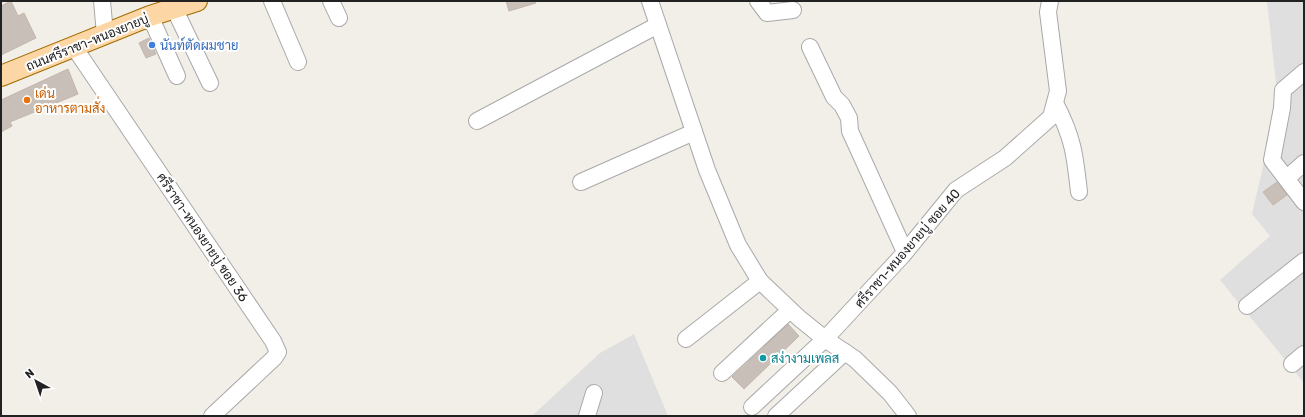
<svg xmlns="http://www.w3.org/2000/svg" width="1305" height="417" viewBox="0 0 1305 417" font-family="Rubik,Sarabun,sans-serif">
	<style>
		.residential { fill: #e0dfdf }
		.building { fill: #c7bfb8; stroke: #c4b6ab }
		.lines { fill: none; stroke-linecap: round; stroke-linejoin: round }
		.minor-casing { stroke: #a9a9a9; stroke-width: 18 }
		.major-casing { stroke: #a06b00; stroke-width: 22 }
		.minor { stroke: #fff; stroke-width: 16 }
		.major { stroke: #fcd6a4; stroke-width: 20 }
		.shop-dot { fill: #3f7fe0; stroke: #fff; stroke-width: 1.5 }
		.food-dot { fill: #e8710a; stroke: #fff; stroke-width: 1.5 }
		.culture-dot { fill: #0f9aa8; stroke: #fff; stroke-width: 1.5 }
		.labels { text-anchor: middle; stroke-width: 4; stroke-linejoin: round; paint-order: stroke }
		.street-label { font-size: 13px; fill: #222; stroke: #fff }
		.shop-label { font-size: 13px; fill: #366cbe; stroke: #fff; text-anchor: start }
		.food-label { font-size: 13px; fill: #c56008; stroke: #fff; text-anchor: start }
		.culture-label { font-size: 13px; fill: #0d838f; stroke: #fff; text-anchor: start }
	</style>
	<rect width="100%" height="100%" fill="#f2efe9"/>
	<!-- residential -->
	<g class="residential">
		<polygon points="1267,1 1304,1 1304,383 1220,280 1270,236 1252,214 1278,102"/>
		<polygon points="634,334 668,416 532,416 600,353"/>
	</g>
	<!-- building -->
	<g class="building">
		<polygon points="11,1 18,16 24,13 36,38 1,55 1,6"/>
		<polygon points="506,1 535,1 536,3 509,11"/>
		<polygon points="149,38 156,54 146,58 139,43"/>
		<polygon points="68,69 78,94 10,122 12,126 1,132 1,100"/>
		<polygon points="1277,182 1287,195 1273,205 1263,192"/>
		<polygon points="788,324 799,336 744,389 732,377"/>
	</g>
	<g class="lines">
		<!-- minor casing -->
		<g class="minor-casing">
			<g id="minor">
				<polyline points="102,1 105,34"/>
				<polyline points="272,1 298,62"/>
				<polyline points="331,1 339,18"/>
				<polyline points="650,1 707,170 738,245 760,281 799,318 825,339 855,359 890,393 908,416"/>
				<polyline points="758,1 767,13 793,10"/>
				<polyline points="174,8 210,83"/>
				<polyline points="150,16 177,76"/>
				<polyline points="74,47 273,341 278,352 274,358 212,416"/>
				<polyline points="810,47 834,97 842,105 849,118 850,131 905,252"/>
				<polyline points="1304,72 1283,90 1282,108 1272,160 1304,202"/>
				<path d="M1055,103C1073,137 1075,155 1079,192"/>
				<polyline points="477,121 658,25"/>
				<polyline points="1287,178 1304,163"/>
				<polyline points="581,182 694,132"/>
				<polyline points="1247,306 1304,261"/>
				<polyline points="686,339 760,281"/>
				<polyline points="1292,364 1304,354"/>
				<polyline points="722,373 790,310"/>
				<polyline points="752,407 825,339 902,256 956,190 1005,158 1051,117 1058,91 1048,12 1050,1"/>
				<polyline points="587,416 594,393"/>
				<polyline points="776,416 845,352"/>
			</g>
		</g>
		<!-- major casing -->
		<g class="major-casing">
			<polyline id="major" points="1,76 150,16 197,1"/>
		</g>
		<!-- minor -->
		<use href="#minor" class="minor"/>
		<!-- major -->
		<use href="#major" class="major"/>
	</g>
	<!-- markers -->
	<circle class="shop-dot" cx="152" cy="45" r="4"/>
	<circle class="food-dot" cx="27" cy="100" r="4"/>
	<circle class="culture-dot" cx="763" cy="358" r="4"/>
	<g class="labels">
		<!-- street labels -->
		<g class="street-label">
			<text transform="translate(87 42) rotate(-22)" y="5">ถนนศรีราชา-หนองยายบู่</text>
			<text transform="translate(203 237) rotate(56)" y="5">ศรีราชา-หนองยายบู่ ซอย 36</text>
			<text transform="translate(907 248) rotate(-49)" y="5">ศรีราชา-หนองยายบู่ ซอย 40</text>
		</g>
		<!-- shop labels -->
		<g class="shop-label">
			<text x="160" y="50">นันท์ตัดผมชาย</text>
		</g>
		<!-- food labels -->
		<g class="food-label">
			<text x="35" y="98">เด่น<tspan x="35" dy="15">อาหารตามสั่ง</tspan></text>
		</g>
		<!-- culture labels -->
		<g class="culture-label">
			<text x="771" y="363">สง่างามเพลส</text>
		</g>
	</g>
	<!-- border -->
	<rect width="1305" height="417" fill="none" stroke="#222222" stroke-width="4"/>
	<!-- north arrow -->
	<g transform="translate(36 381) rotate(320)" stroke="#ffffff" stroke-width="3" paint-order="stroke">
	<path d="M0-3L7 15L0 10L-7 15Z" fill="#222222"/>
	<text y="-6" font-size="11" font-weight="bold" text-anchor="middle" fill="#222222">N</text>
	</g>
</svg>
